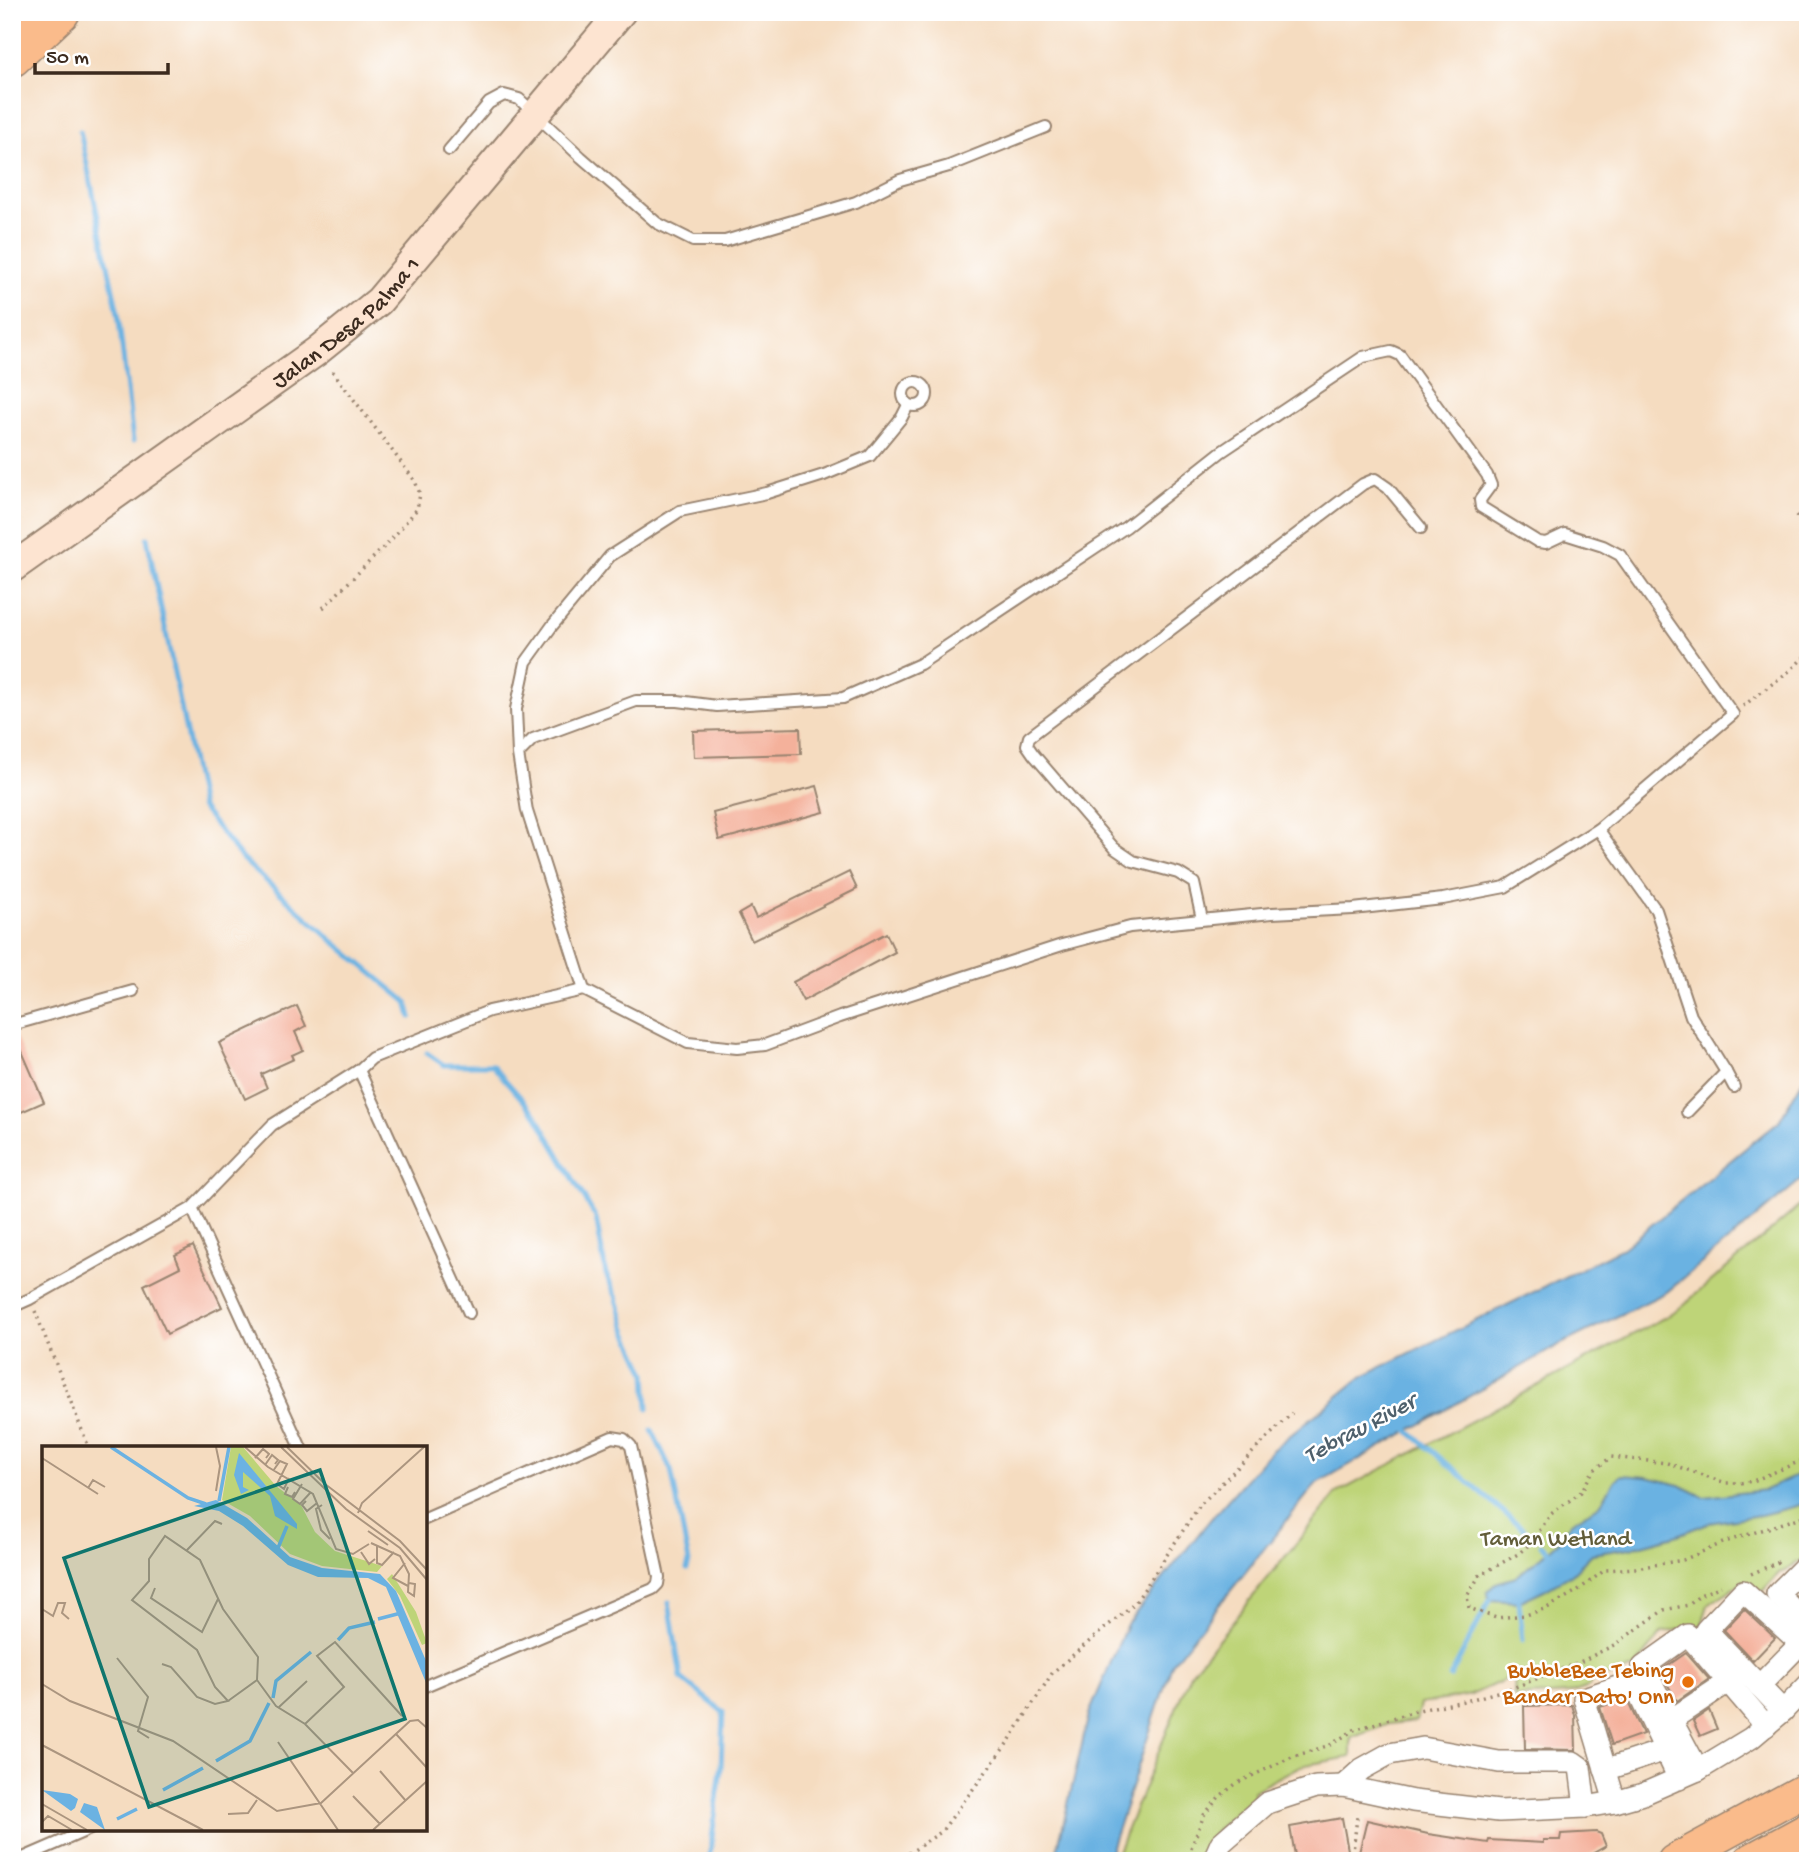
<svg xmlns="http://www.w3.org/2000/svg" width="1820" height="1873" viewBox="0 0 1820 1873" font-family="'Gochi Hand',sans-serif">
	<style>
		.green { fill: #bed478; stroke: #7c7f4b; stroke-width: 2 }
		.water { fill: #6bb2e2; stroke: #536e80; stroke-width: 2 }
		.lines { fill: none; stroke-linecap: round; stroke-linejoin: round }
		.stream { stroke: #6bb2e2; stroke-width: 5 }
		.building { fill: #f4b19b }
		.lane-casing { stroke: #98836f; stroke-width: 14 }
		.street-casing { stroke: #98836f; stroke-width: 24 }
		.secondary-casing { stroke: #98836f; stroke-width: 32 }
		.primary-casing { stroke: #98836f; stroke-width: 35 }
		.highway-casing { stroke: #98836f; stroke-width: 40 }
		.path { stroke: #98836f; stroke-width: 3.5; stroke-dasharray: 2 5; stroke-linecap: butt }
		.lane { stroke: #fff; stroke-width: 10 }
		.street { stroke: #fff; stroke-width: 21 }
		.secondary { stroke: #fde4d1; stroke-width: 28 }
		.primary { stroke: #fabb8b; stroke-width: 32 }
		.highway { stroke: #fabb8b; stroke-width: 37 }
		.food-dot { fill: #e8710a; stroke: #fff; stroke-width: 2.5 }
		.labels { text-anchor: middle; stroke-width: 5; stroke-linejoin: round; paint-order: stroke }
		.street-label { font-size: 23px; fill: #3b2a1e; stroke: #fff }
		.park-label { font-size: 23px; fill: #625d39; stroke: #fff }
		.food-label { font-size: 23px; fill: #c56008; stroke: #fff; text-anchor: end }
		.water-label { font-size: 24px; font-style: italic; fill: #4e606c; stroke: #fff }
		.inset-river { fill: none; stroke: #6bb2e2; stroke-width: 3.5 }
		.inset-road { fill: none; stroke: #ab957f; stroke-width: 2 }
		.view { fill: #0f766e; fill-opacity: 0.15; stroke: #0f766e; stroke-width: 3.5 }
		.inset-edge { fill: none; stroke: #3b2a1e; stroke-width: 3.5 }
	</style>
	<rect width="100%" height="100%" fill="#fff"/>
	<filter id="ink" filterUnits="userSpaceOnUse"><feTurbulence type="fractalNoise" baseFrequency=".0143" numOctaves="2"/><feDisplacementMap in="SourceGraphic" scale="14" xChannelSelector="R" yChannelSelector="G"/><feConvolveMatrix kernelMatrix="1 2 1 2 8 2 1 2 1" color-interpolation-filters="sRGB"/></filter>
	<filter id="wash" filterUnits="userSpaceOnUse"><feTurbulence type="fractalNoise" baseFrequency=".00686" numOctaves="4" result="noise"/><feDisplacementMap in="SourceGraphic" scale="28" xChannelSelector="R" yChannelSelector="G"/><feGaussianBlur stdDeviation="1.57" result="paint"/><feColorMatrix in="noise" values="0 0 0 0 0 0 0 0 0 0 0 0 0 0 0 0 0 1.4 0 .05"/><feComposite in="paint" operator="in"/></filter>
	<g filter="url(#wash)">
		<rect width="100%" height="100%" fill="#f5dcc0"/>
		<!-- green -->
		<path class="green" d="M1808,1199V1557L1779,1573L1759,1595L1743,1582L1708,1605L1700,1631L1691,1627L1662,1633L1634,1669L1616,1675L1594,1677L1589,1687L1569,1694L1514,1697L1515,1675L1471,1695L1420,1704L1416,1721L1389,1724L1351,1738V1757L1300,1766L1253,1791V1797C1230,1817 1210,1831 1198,1861H1114L1190,1674L1337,1493L1675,1312Z"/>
		<!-- water -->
		<g class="water">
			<polygon points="1808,1071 1808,1174 1667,1292 1559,1345 1316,1484 1172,1664 1107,1861 1052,1861 1057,1851 1089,1714 1127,1624 1210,1520 1271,1451 1363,1376 1623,1248 1779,1121"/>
			<polygon points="1808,1468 1808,1501 1797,1506 1761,1515 1708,1523 1675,1536 1630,1548 1592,1554 1572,1574 1544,1590 1519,1602 1490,1600 1487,1592 1496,1583 1516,1577 1548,1551 1561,1539 1571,1523 1600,1505 1615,1480 1622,1475 1647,1477 1680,1485 1704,1497 1765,1490 1797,1476"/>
		</g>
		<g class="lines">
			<!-- stream -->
			<g class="stream">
				<polyline points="80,131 118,313 133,441"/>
				<polyline points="147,538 201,807 243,860 332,940 407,1002 411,1017"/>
				<polyline points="427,1053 444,1065 492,1065 536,1115 596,1218 606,1274 616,1296 627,1332 646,1373 648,1409"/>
				<polyline points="1404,1427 1527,1532"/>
				<polyline points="652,1430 671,1470 689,1562 687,1569"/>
				<polyline points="1541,1545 1548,1551"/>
				<polyline points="669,1602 681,1678 723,1712 721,1768 709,1861"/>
				<polyline points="1519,1602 1523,1640"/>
				<polyline points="1450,1677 1490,1600"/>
			</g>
		</g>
		<g id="blocks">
			<!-- building -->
			<g class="building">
				<polygon points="800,728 801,754 694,757 693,731"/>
				<polygon points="817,786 824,812 719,840 713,813"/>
				<polygon points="849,872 857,889 752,941 739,914 751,907 756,918"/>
				<polygon points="886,933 895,952 803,1001 793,982"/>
				<polygon points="297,1006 306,1026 295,1032 303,1050 292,1055 294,1059 261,1074 267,1088 245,1099 219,1043"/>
				<polygon points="14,1033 44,1102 12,1116 12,1033"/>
				<polygon points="193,1246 222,1307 167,1334 144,1285 180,1267 175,1255"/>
				<polygon points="1744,1609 1775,1638 1753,1661 1724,1630"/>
				<polygon points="1686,1653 1709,1679 1677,1701 1660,1671"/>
				<polygon points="1626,1698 1643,1734 1612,1745 1600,1707"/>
				<polygon points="1572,1705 1575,1715 1576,1750 1525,1749 1524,1706"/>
				<polygon points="1709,1710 1717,1729 1700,1736 1693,1721"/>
				<polygon points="1342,1818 1350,1861 1296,1861 1290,1827"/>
				<polygon points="1367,1820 1428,1834 1488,1843 1489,1840 1543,1843 1543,1840 1560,1840 1561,1834 1596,1832 1601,1834 1606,1846 1579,1861 1357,1861"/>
			</g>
		</g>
	</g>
	<g filter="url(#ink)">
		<use href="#blocks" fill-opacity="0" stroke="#98836f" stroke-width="2"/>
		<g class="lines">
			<!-- lane casing -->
			<g class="lane-casing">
				<g id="lane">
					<polyline points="449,150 489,103 504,95 519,99 581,157 657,223 693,241 725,241 856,202 900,180 949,166 1046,127"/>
					<circle cx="915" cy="394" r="12"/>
					<polyline points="518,754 527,811 584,990 688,1043 737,1048 765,1045 840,1017 1062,945 1130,927 1272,913 1353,909 1443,899 1505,887 1598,829 1733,714 1620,555 1603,546 1565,534 1546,543 1538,542 1481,507 1480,500 1491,485 1487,475 1400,355 1391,351 1363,357 1221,452 1126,527 920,664 843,698 717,706 678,701 636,701 533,739 518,754 516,709 526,662 552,626 610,556 680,511 767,493 824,475 870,456 902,417 908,405"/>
					<polyline points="1598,829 1656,910 1691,1016 1726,1072 1687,1112"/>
					<polyline points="1202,919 1194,883 1178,873 1133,861 1114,848 1034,755 1027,745 1029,737 1363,484 1375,479 1388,488 1421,528"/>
					<polyline points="12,1025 133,991"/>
					<polyline points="359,1070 469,1313"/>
					<polyline points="1726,1072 1734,1087"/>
					<polyline points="192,1208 301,1448"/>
					<polyline points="12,1307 30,1299 192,1208 272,1125 359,1070 372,1058 489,1011 584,990"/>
					<polyline points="425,1519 612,1437 624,1439 631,1446 659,1577 658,1584 653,1589 425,1686"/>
					<polyline points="23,1858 90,1829"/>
				</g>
			</g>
			<!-- street casing -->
			<g class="street-casing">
				<g id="street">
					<polyline points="1808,1563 1777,1594 1808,1624"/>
					<polyline points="1759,1686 1801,1643"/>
					<polyline points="1783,1711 1706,1630 1743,1591 1808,1650"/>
					<polyline points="1671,1720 1728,1682"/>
					<polyline points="1605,1770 1665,1750"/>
					<polyline points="1698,1770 1643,1667 1688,1635 1766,1726"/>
					<polyline points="1343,1786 1362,1769 1389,1754 1423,1748 1499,1762 1573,1762 1580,1767 1585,1807"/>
					<polyline points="1615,1802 1584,1698 1633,1682 1679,1779"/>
					<polyline points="1213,1861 1221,1843 1267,1803 1316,1787 1343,1786 1413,1801 1499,1811 1585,1807 1615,1802 1643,1794 1698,1770 1751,1738 1783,1711 1808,1685"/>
				</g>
			</g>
			<!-- secondary casing -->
			<g class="secondary-casing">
				<g id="secondary">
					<path id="s1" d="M12,568L317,351L379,301L621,12"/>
				</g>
			</g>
			<!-- primary casing -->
			<g class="primary-casing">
				<g id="primary">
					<polyline points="1674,1861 1808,1788"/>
					<polyline points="1749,1861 1808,1829"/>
				</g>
			</g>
			<!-- highway casing -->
			<g class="highway-casing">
				<g id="highway">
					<polyline points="12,16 17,12"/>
					<polyline points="12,58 61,12"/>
				</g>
			</g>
			<!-- path -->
			<g class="path">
				<polyline points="1796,515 1808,531"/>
				<polyline points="323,608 390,541 417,509 420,494 415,481 331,369"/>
				<polyline points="1743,706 1792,669 1808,653"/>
				<polyline points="35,1311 89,1448"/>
				<polyline points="1808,1458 1753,1481 1740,1483 1726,1483 1667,1463 1611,1457 1593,1471 1581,1492 1551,1514 1531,1543 1518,1554 1480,1575 1467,1596 1469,1608 1496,1618 1526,1615 1547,1608 1577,1591 1605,1570 1636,1568 1683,1560 1725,1542 1808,1515"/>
				<polyline points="1751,1574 1783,1560"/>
				<polyline points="1278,1856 1282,1861"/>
				<polyline points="897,1861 941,1832 1009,1741 1053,1672 1135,1603 1200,1505 1292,1413"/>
				<polyline points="1186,1861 1204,1815 1220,1796 1237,1783 1292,1757 1330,1745 1354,1730 1419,1710 1469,1700 1515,1687 1580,1662 1614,1645 1664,1610 1689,1605 1700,1595 1721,1586"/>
				<polyline points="1352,1861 1357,1817"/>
			</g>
			<!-- lane -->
			<use href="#lane" class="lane"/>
			<!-- street -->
			<use href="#street" class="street"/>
			<!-- secondary -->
			<use href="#secondary" class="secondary"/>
			<!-- primary -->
			<use href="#primary" class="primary"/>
			<!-- highway -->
			<use href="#highway" class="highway"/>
		</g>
	</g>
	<!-- markers -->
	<circle class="food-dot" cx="1688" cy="1682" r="7"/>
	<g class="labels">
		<!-- street labels -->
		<g class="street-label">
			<text dy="8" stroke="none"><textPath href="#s1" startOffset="415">Jalan Desa Palma 1</textPath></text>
		</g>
		<!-- park labels -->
		<g class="park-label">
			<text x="1556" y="1545">Taman Wetland</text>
		</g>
		<!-- food labels -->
		<g class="food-label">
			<text x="1674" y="1677">BubbleBee Tebing<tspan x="1674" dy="26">Bandar Dato' Onn</tspan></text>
		</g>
		<!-- water labels -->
		<g class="water-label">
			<text transform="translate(1359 1427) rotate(-28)" y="8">Tebrau River</text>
		</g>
	</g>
	<!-- overview -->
	<g transform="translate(42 1446)">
		<rect width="385" height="385" fill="#f5dcc0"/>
		<path d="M189,1H201L234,40L259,59L273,86L293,105L340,120L335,126L280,120L248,108L208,70L180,54ZM350,128L374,166L385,197L380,199L358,150L345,133Z" fill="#bed478"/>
		<path d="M197,7L255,78V83L233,70L228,50L201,26V41L207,44L199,48L192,29ZM174,54L205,72L248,111L280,122L338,128L354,145L385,217V239L344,141L326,132L276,131L246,119L201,80L177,65L152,60ZM0,344L28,348L36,353L33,362L29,365ZM42,357L55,361L63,384L38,366Z" fill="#6bb2e2"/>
		<path class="inset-river" d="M69,1L146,52L164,58M177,55L187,1M236,102L245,80M336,173L359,167M296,194L307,182L333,176M231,252L234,235L269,206M174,315L208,295L227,257M121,344L161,322M75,373L95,363"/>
		<path class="inset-road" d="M174,1L178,20L174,45M203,1L226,21L271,48L294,103L311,108L327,98M239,1L304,63L358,102L385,134M245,1L283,38L358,95L385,124M0,12L56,48M213,12L221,3L227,8L224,12M223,19L230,9L236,14L233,18M231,25L238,15L245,18L235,38L242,43L247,32M260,38L251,53L258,58L269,46M246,41L243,48L250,51L253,46M46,42L51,34L63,41M264,55L260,59L265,65L275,57M280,59L274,63L279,84L288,93M316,67L320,57L382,1M326,85L346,99M329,97L358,110L367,128L366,146L372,150L373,138L367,137M335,100V117L340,119L352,106M145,104L173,75L180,78M319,106L327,118L333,113M363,117L351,132L366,140M113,142L109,152L160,186L176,153M0,163L11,170L16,157H23L20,167L27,173M75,212L106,251L96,285L107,292M120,218L129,221L155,251L173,258L186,255L173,241L155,204L90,154L107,135V113L123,90L158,114L181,163L216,211L215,234L186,255M215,234L234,260L263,278L311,327M0,238L28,255L131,295L235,365L279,357L368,275L376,274L385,282M237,261L265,235M263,278L302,241L275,210L293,196L360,270M354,288L385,322M236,296L296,384M0,299L161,384M338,325L364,355M311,350L338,378M0,358L45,384M186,368L206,367L215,354M0,376L6,370L30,384M331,384L385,335"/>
		<path class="view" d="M278,24L363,273L107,361L22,112Z"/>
		<rect width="385" height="385" class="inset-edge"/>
	</g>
	<!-- margin -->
	<rect width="1820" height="1873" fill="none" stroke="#fff" stroke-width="42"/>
	<!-- scale -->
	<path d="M35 63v10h133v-10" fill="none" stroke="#3b2a1e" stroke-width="3.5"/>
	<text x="46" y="63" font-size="21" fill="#3b2a1e" stroke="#ffffff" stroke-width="5" paint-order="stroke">50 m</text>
</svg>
